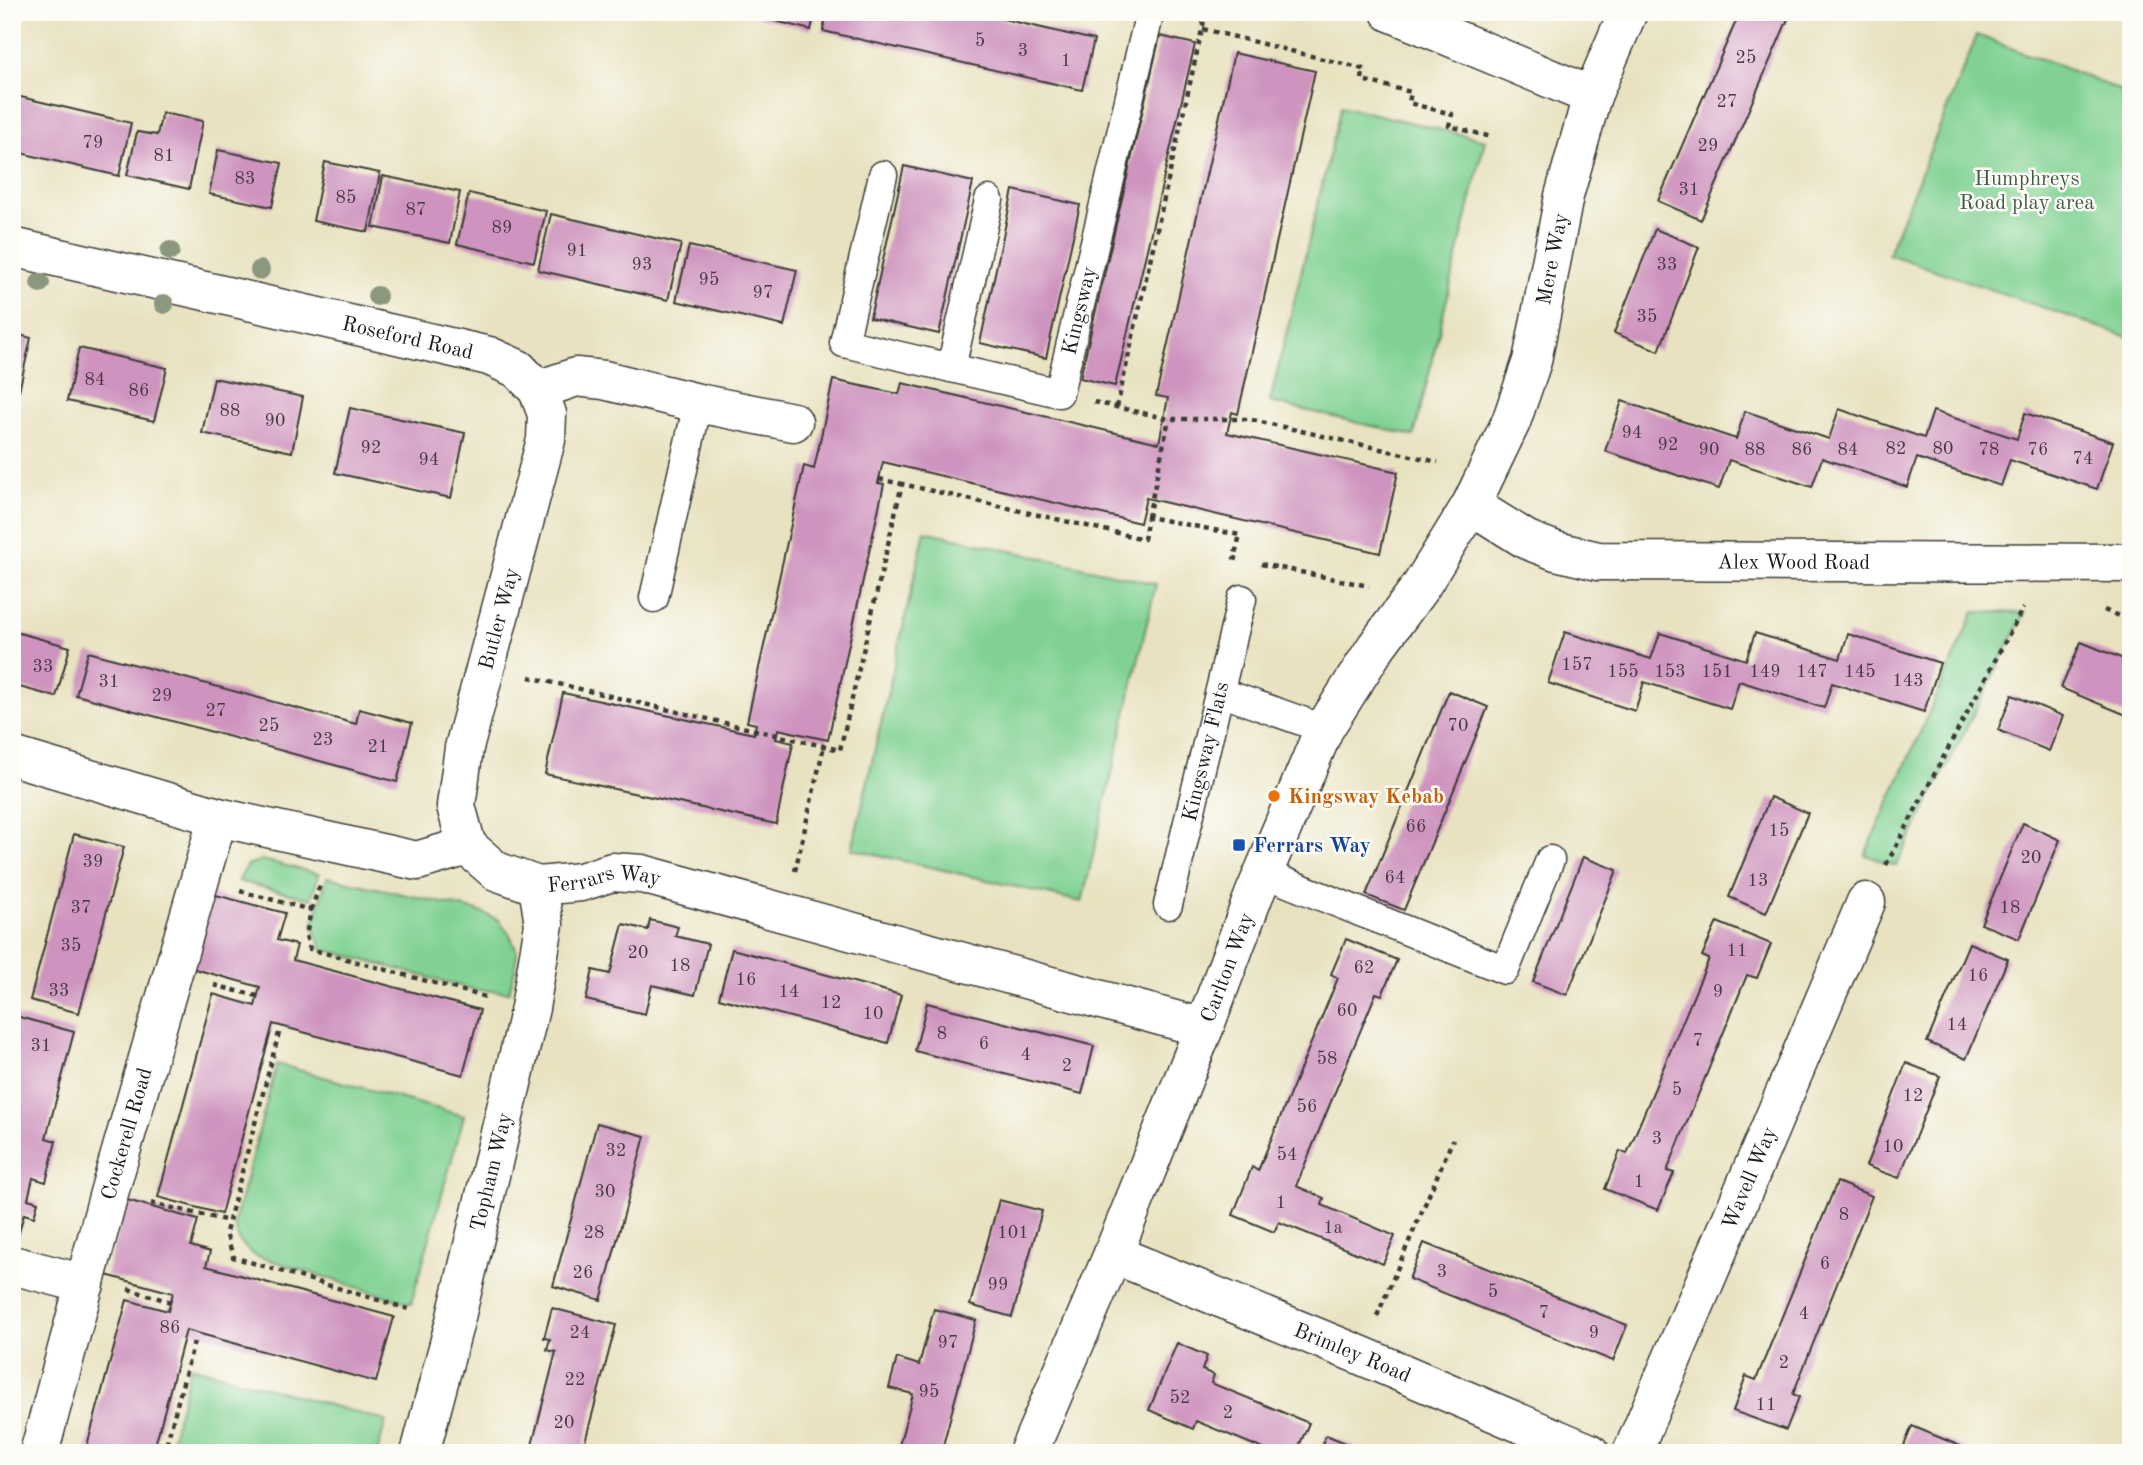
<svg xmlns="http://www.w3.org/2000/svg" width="2143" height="1465" viewBox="0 0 2143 1465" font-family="'Old Standard TT',serif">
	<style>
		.green { fill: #80d193; stroke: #4e7658; stroke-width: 2 }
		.building { fill: #ce93be }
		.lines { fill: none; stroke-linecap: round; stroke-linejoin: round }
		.lane-casing { stroke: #3b3a35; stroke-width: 31 }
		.street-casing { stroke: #3b3a35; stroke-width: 41 }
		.path { stroke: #3b3a35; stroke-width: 4.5; stroke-dasharray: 5 5; stroke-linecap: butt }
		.lane { stroke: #fff; stroke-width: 28 }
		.street { stroke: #fff; stroke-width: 38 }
		.tree { fill: #8b987d }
		.food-dot { fill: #e8710a; stroke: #fdfcf7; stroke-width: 2.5 }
		.transit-dot { fill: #1a4fb4; stroke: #fdfcf7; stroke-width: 2.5 }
		.labels { text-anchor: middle; stroke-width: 5; stroke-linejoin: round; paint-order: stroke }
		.number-label { font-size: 18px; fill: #483a44 }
		.park-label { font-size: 21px; fill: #3f5b46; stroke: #fdfcf7 }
		.street-label { font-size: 21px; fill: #1c1c1c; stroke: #fdfcf7 }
		.food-label { font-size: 21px; font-weight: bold; fill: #c56008; stroke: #fdfcf7; text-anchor: start }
		.transit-label { font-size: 21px; font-weight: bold; fill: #164399; stroke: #fdfcf7; text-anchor: start }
	</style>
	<rect width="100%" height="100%" fill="#fdfcf7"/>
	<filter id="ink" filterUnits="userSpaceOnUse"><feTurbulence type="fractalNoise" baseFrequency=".0143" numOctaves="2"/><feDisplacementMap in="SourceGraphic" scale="14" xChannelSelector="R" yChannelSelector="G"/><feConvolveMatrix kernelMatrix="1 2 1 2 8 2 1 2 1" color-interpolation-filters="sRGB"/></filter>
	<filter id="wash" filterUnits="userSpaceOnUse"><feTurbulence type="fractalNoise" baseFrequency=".00686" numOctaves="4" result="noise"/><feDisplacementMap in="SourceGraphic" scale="28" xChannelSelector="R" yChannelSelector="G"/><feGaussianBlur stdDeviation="1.57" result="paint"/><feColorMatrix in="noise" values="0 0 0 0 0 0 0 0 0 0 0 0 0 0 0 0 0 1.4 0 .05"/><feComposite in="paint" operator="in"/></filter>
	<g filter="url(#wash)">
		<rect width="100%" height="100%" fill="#e8e2c0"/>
		<!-- green -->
		<g class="green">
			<polygon points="1977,35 2034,57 2045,60 2131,95 2131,338 1888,254"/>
			<polygon points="1341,106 1485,140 1414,436 1270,402"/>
			<polygon points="925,531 1156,584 1082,902 852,849"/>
			<polygon points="1974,612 2025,613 1896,866 1865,855"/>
			<polygon points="262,860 319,874 311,899 238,881 248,865"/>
			<polygon points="327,877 478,911 499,920 510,935 517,952 515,969 509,992 475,990 322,949 313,926"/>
			<polygon points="277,1064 464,1116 411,1304 254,1255 239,1241 234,1224"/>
			<polygon points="191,1366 386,1421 377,1453 168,1453"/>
		</g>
		<g id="blocks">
			<!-- building -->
			<g class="building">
				<polygon points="739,12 815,12 811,30"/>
				<polygon points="827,12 973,12 1094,40 1082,90 823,31"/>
				<polygon points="1740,12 1791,12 1701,220 1658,201"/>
				<polygon points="1160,36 1195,44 1115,386 1080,378"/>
				<polygon points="1234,53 1315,71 1238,414 1232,412 1227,433 1398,472 1380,553 1146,498 1140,523 883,462 878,483 884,484 828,740 778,729 776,739 793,743 776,824 545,774 563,693 754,734 756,724 747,722 804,466 814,469 833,380 899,394 902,383 1159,443 1168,398 1156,396"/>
				<polygon points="12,95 131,123 119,176 12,151"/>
				<polygon points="162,113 203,121 189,189 127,175 137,132 157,135"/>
				<polygon points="218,150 282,163 272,207 209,194"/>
				<polygon points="325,162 380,173 368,232 313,221"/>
				<polygon points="904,166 973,182 939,334 870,318"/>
				<polygon points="383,176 460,192 450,243 373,227"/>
				<polygon points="1013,190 1080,205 1046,358 980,343"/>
				<polygon points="469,193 546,211 534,262 457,244"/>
				<polygon points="551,214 681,244 668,300 538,270"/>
				<polygon points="1655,229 1699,247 1659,351 1614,333"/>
				<polygon points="689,246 797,270 784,326 676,301"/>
				<polygon points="12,333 31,338 19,391 12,390"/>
				<polygon points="79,348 167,368 154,421 67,401"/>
				<polygon points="214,378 303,397 292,452 202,433"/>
				<polygon points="1622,401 1736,439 1745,411 1829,439 1839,409 1924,438 1933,411 2017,439 2025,413 2113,442 2097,489 2010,460 2001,486 1917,458 1907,487 1822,458 1812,487 1729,460 1719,489 1605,451"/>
				<polygon points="350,408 465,433 451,498 335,473"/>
				<polygon points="12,631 70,647 56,697 12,685"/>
				<polygon points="1565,632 1651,659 1660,633 1746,660 1755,633 1840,659 1848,634 1940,663 1924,712 1832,683 1824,708 1739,681 1730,709 1644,682 1635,711 1548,683"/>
				<polygon points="2081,642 2131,662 2131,717 2061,688"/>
				<polygon points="88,652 356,724 359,709 412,723 397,782 76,695"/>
				<polygon points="1449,691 1488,707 1404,910 1366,895"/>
				<polygon points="2012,695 2063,716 2049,751 1998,730"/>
				<polygon points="1770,797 1808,813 1766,913 1729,897"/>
				<polygon points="2023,823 2060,840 2019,939 1981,924"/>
				<polygon points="74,834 124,847 79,1013 30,1000"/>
				<polygon points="1583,857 1617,870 1567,995 1533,982"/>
				<polygon points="212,894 285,913 277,940 297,945 293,960 480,1010 463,1075 273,1024 221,1214 158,1197 213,994 255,1006 260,987 191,968"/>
				<polygon points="650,920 678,927 675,936 708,944 695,995 652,985 645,1014 586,1000 593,970 610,974 623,924 648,930"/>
				<polygon points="1717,922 1771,944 1757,978 1747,975 1667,1171 1674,1173 1658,1210 1605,1189 1620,1151 1627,1154 1709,959 1702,956"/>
				<polygon points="1346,939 1397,960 1382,995 1376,993 1296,1186 1324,1198 1322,1205 1395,1236 1383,1264 1279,1222 1274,1232 1233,1215 1252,1167 1258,1171 1338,978 1331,974"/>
				<polygon points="1969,943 2008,959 1966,1059 1927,1042"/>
				<polygon points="732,949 901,995 888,1043 719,998"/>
				<polygon points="927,1003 1094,1046 1082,1094 915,1051"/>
				<polygon points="12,1015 74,1032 46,1138 56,1141 46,1182 33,1178 28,1199 38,1202 34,1217 24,1214 18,1236 12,1235"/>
				<polygon points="1906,1063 1940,1076 1899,1178 1866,1166"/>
				<polygon points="597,1123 645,1136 601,1300 553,1286"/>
				<polygon points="1837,1182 1872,1196 1793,1394 1799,1397 1786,1430 1733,1411 1746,1376 1756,1380"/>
				<polygon points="127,1200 198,1220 191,1246 210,1252 206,1266 394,1317 376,1382 186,1330 153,1453 85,1453 127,1300 168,1311 173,1293 106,1275"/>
				<polygon points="999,1200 1042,1211 1012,1317 970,1305"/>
				<polygon points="1424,1243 1627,1325 1613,1361 1409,1279"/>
				<polygon points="552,1308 616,1325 582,1453 530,1453 556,1352 547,1350 550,1339 544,1338"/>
				<polygon points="934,1309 976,1320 941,1453 897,1453 913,1394 889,1388 897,1358 919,1365"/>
				<polygon points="1177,1343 1207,1356 1202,1370 1214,1375 1211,1383 1309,1423 1296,1453 1273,1453 1196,1421 1193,1429 1149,1410"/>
				<polygon points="1912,1426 1977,1453 1901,1453"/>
				<polygon points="1326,1435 1370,1453 1319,1453"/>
			</g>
		</g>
	</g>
	<g filter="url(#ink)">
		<use href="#blocks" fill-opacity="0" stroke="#3b3a35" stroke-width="2"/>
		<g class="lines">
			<!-- lane casing -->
			<g class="lane-casing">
				<g id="lane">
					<path id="s1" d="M883,175L844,343L1059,393L1150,12"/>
					<polyline points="951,368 989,200"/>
					<polyline points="654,598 698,403"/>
					<polyline points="1220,692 1324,729"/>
					<polyline points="1263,873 1505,970 1550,860"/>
					<path id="s2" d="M1168,905L1242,599"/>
				</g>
			</g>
			<!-- street casing -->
			<g class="street-casing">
				<g id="street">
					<polyline points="1390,12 1592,96"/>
					<path id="s3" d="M12,247L489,356L518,369L538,390L576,377L604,380L698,403L793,422"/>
					<path id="s4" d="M1471,505L1527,540L1556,551L1598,561L2131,563"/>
					<path id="s5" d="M12,756L218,817L417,861L467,846L496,871L538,886L581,882L612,872L642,874L1204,1028"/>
					<path id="s6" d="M467,846L456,806L464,748L546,440L547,414L538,390"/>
					<path id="s7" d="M1113,1254L1360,1355L1590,1453"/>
					<polyline points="12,1265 85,1284"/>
					<path id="s8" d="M39,1453L109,1193L218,817"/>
					<path id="s9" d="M420,1453L455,1321L530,1008L544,924L538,886"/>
					<path id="s10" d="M1028,1453L1113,1254L1204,1028L1254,895L1324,729L1376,647L1421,586L1471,505L1511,422L1532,361L1564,196L1592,96L1628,12"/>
					<path id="s11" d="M1632,1453L1866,902"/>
				</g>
			</g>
			<!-- path -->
			<g class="path">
				<polyline points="1203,29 1363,69 1362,80 1411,92 1409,103 1452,114 1449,126 1491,137"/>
				<polyline points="1094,402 1169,419 1248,419 1438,462"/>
				<polyline points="1117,407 1206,12"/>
				<polyline points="879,479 902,484"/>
				<polyline points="1148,517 1169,419"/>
				<polyline points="1261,564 1369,586"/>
				<polyline points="2104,610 2131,621"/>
				<polyline points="529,677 840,750 902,484 1144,539 1148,517 1240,535 1234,558 1238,559"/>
				<polyline points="1886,865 2023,608"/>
				<polyline points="795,871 824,746"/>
				<polyline points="240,891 311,910 306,936 310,949 489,998"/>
				<polyline points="311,910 320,885"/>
				<polyline points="214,985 257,996"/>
				<polyline points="279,1033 226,1232 233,1257 412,1310"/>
				<polyline points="151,1203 229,1221"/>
				<polyline points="128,1289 171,1302"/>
				<polyline points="1377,1316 1453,1139"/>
				<polyline points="164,1453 195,1338"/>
			</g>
			<!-- lane -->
			<use href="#lane" class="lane"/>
			<!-- street -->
			<use href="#street" class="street"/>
		</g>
		<!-- trees -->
		<g class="tree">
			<circle cx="170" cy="251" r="10"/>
			<circle cx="260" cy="270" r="10"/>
			<circle cx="40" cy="283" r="10"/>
			<circle cx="377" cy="296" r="10"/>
			<circle cx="164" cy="304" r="10"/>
		</g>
	</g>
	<!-- markers -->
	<circle class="food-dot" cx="1274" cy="796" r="7"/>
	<rect class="transit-dot" x="1232" y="838" width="14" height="14" rx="3.5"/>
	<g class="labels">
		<!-- number labels -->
		<g class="number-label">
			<text x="980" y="46">5</text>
			<text x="1023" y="56">3</text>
			<text x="1746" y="63">25</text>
			<text x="1066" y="66">1</text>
			<text x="1727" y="107">27</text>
			<text x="93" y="148">79</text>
			<text x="1708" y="151">29</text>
			<text x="164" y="161">81</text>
			<text x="245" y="184">83</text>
			<text x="1689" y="195">31</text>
			<text x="346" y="203">85</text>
			<text x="416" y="215">87</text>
			<text x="502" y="233">89</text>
			<text x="577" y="256">91</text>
			<text x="642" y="270">93</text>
			<text x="1667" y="270">33</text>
			<text x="709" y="285">95</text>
			<text x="763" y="298">97</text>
			<text x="1647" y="322">35</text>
			<text x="95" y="385">84</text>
			<text x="139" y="396">86</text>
			<text x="230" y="416">88</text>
			<text x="275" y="426">90</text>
			<text x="1632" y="438">94</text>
			<text x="1668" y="450">92</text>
			<text x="371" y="453">92</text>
			<text x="1896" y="454">82</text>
			<text x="1943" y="454">80</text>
			<text x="1709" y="455">90</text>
			<text x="1755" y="455">88</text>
			<text x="1802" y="455">86</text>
			<text x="1848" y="455">84</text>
			<text x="1989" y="455">78</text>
			<text x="2038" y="455">76</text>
			<text x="2083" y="464">74</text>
			<text x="429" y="465">94</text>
			<text x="1577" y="670">157</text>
			<text x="43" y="672">33</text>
			<text x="1623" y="677">155</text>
			<text x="1670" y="677">153</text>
			<text x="1717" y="677">151</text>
			<text x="1765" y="677">149</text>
			<text x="1812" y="677">147</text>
			<text x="1860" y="677">145</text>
			<text x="1908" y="686">143</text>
			<text x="109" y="687">31</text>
			<text x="162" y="701">29</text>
			<text x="216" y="716">27</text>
			<text x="269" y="731">25</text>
			<text x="1458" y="731">70</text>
			<text x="323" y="745">23</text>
			<text x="378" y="752">21</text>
			<text x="1416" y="832">66</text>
			<text x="1779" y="836">15</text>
			<text x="2031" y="863">20</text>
			<text x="93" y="867">39</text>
			<text x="1395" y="883">64</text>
			<text x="1758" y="886">13</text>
			<text x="81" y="913">37</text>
			<text x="2010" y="913">18</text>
			<text x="71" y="951">35</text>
			<text x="1737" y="956">11</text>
			<text x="638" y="958">20</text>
			<text x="680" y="971">18</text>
			<text x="1364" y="973">62</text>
			<text x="1978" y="981">16</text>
			<text x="746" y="985">16</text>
			<text x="59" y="996">33</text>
			<text x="789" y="997">14</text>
			<text x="1718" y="997">9</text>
			<text x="831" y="1008">12</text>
			<text x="1347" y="1016">60</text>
			<text x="873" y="1019">10</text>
			<text x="1957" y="1030">14</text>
			<text x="942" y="1039">8</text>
			<text x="1698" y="1046">7</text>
			<text x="984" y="1049">6</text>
			<text x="41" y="1051">31</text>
			<text x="1026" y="1060">4</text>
			<text x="1327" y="1064">58</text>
			<text x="1067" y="1071">2</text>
			<text x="1677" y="1095">5</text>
			<text x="1913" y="1101">12</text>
			<text x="1307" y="1112">56</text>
			<text x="1657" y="1144">3</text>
			<text x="1893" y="1152">10</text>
			<text x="616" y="1156">32</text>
			<text x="1287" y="1160">54</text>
			<text x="1639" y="1187">1</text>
			<text x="605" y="1197">30</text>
			<text x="1281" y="1208">1</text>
			<text x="1844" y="1220">8</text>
			<text x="1333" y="1233">1a</text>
			<text x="594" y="1238">28</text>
			<text x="1013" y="1238">101</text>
			<text x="1825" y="1269">6</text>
			<text x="1442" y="1277">3</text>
			<text x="583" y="1278">26</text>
			<text x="998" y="1290">99</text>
			<text x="1493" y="1297">5</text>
			<text x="1544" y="1318">7</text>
			<text x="1804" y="1319">4</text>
			<text x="170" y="1333">86</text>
			<text x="580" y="1338">24</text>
			<text x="1594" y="1338">9</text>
			<text x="948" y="1348">97</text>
			<text x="1784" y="1368">2</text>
			<text x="575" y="1385">22</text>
			<text x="929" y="1397">95</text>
			<text x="1180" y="1403">52</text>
			<text x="1766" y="1410">11</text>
			<text x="1228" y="1418">2</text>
			<text x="564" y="1428">20</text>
		</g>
		<!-- park labels -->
		<g class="park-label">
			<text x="2027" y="185">Humphreys<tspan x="2027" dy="24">Road play area</tspan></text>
		</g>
		<!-- street labels -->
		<g class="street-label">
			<text dy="7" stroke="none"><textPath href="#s10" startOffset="1311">Mere Way</textPath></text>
			<text dy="7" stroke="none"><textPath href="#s1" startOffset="478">Kingsway</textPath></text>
			<text dy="7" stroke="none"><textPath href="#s3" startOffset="406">Roseford Road</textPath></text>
			<text dy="7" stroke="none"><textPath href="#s4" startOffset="336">Alex Wood Road</textPath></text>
			<text dy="7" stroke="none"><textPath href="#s6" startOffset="234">Butler Way</textPath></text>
			<text dy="7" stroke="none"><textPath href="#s2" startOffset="158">Kingsway Flats</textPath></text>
			<text dy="7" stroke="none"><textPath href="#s5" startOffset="621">Ferrars Way</textPath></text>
			<text dy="7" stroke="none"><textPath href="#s10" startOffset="525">Carlton Way</textPath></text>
			<text dy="7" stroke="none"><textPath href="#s8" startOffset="331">Cockerell Road</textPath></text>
			<text dy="7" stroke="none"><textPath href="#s9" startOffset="290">Topham Way</textPath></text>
			<text dy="7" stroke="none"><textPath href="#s11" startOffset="299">Wavell Way</textPath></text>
			<text dy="7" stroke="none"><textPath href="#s7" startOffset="259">Brimley Road</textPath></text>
		</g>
		<!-- food labels -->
		<g class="food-label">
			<text x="1288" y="803">Kingsway Kebab</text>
		</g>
		<!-- transit labels -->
		<g class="transit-label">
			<text x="1253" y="852">Ferrars Way</text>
		</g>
	</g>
	<!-- margin -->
	<rect width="2143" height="1465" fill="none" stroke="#fdfcf7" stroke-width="42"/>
</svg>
